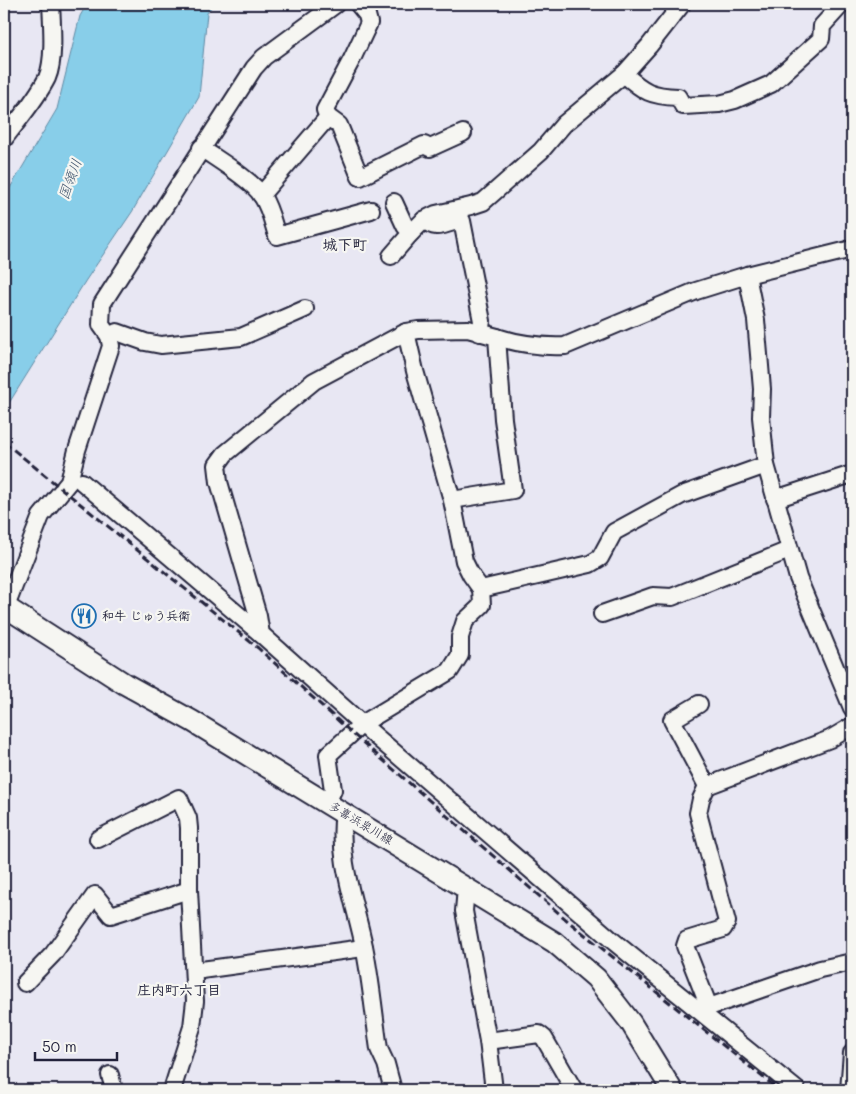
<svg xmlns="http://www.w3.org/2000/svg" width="856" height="1094" viewBox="0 0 856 1094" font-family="Mali,'Klee One',sans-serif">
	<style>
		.water { fill: #88cee9; stroke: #5f89a3 }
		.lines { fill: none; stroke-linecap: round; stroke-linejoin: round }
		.minor-casing { stroke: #22223b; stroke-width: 20 }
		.major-casing { stroke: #22223b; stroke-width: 24 }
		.minor { stroke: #f6f6f2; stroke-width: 16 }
		.major { stroke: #f6f6f2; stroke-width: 20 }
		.rail { stroke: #22223b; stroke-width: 3; stroke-dasharray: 8 4; stroke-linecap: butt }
		.labels { text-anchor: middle; stroke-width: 4.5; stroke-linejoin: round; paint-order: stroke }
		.poi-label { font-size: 12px; font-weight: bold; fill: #22223b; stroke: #f6f6f2; text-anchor: start }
		.street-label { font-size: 12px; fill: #22223b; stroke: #f6f6f2 }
		.water-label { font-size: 14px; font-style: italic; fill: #41566f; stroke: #f6f6f2 }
		.neighbourhood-label { font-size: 14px; font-weight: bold; fill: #22223b; stroke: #f6f6f2 }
		.quarter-label { font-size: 15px; font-weight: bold; fill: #22223b; stroke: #f6f6f2 }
	</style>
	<rect width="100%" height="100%" fill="#e8e7f3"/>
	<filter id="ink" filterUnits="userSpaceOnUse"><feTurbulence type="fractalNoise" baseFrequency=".02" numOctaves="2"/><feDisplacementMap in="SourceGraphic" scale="10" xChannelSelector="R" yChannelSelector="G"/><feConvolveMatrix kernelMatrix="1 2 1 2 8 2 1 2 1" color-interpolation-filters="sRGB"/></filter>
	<g filter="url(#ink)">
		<!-- water -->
		<polygon class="water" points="87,4 213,4 207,13 199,97 132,212 86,280 4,411 4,198 57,109 80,16"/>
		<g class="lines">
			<!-- minor casing -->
			<g class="minor-casing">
				<g id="minor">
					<path d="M624,74C644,92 651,96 678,97L683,106L719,104L735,100L771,84L821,39L822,26L842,4"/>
					<polyline points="328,117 325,110 352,59 369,23 367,15 358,4"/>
					<path d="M4,139C18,120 36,100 47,78C55,60 52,24 51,4"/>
					<path d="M201,148C218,160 252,180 262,196C270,208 273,223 277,236L371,210"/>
					<polyline points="261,195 328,117 339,125 360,177 424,145 430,148 463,133"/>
					<path d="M424,220C438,233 446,221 462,221L482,321L480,333"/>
					<polyline points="411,233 424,220 436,214 471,206 483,202 541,151 564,124 624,74 649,46 682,4"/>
					<polyline points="391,256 411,233 405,226 394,202"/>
					<polyline points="747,275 756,320 762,389 761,417 766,465 798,578 852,708"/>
					<polyline points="109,336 117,332 145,342 161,345 241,337 305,309"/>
					<path d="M497,337C519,344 542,347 565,346L696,291L747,275L852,249"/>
					<polyline points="82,482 261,634"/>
					<polyline points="775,499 852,474"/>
					<polyline points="452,500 513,490 503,419 497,337 468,329 418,330 406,332 314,381 225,454 217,465 219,482 258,616 261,634 373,734 613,941 797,1090"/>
					<polyline points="481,589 590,564 600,558 614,532 682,495 766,465"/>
					<polyline points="4,612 41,516 69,482 77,450 111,346 109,336 101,325 102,304 254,68 264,57 336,4"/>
					<polyline points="602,614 653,596 672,597 789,550"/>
					<polyline points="699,704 672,720 707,786 830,739 852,726"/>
					<polyline points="707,786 701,799 698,813 727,922 723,929 687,940 685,946 709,1007 820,969 852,962"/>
					<polyline points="327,803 333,790 328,755 362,724 450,671 460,655 460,637 465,621 482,605 481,589 471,575 464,561 452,500 415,371 406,332"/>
					<path d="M344,813C337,857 355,903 364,946C371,980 374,1015 379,1049L386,1064L393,1090"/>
					<polyline points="98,839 179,798 188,818 189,828 189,890 195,1001 192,1027 172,1090"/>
					<polyline points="466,888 464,911 488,1041 494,1090"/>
					<polyline points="194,971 356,949 364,947"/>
					<polyline points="25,983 53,954 95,895 111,915 189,890"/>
					<polyline points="488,1041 539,1034 544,1038 574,1090"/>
					<polyline points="110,1075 114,1090"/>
					<polyline points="849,1090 852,1053"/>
				</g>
			</g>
			<!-- major casing -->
			<g class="major-casing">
				<polyline id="major" points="4,606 125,684 192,721 554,942 596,978 631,1023 672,1090"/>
			</g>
			<!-- minor -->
			<use href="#minor" class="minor"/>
			<!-- major -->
			<use href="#major" class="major"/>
			<!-- rail -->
			<polyline class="rail" points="4,442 258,648 353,734 569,922 779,1090"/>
		</g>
	</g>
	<!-- icons -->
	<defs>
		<g id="restaurant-ring" transform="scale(1.25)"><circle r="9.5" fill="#f6f6f2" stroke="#1f6fb2" stroke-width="1.5"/><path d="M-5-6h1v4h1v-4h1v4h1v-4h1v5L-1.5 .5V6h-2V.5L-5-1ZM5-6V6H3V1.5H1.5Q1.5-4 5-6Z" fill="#1f6fb2"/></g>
	</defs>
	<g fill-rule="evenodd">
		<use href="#restaurant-ring" x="84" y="616"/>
	</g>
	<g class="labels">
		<!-- poi labels -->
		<g class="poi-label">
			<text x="102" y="620">和牛 じゅう兵衛</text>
		</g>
		<!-- street labels -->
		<g class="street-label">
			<text transform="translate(361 823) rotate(31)" y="4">多喜浜泉川線</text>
		</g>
		<!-- water labels -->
		<g class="water-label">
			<text transform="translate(70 179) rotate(-70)" y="5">国領川</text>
		</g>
		<!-- neighbourhood labels -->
		<g class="neighbourhood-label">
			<text x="179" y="995">庄内町六丁目</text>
		</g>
		<!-- quarter labels -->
		<g class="quarter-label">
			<text x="345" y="250">城下町</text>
		</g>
	</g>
	<!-- margin -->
	<rect width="856" height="1094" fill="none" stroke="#f6f6f2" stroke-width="20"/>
	<rect x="10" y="10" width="836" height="1074" fill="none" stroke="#22223b" stroke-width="2" filter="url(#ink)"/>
	<!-- scale -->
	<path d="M35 1052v8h82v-8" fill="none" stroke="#22223b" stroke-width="2.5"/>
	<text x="42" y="1052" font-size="15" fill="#22223b" stroke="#f6f6f2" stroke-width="4" paint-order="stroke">50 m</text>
</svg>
